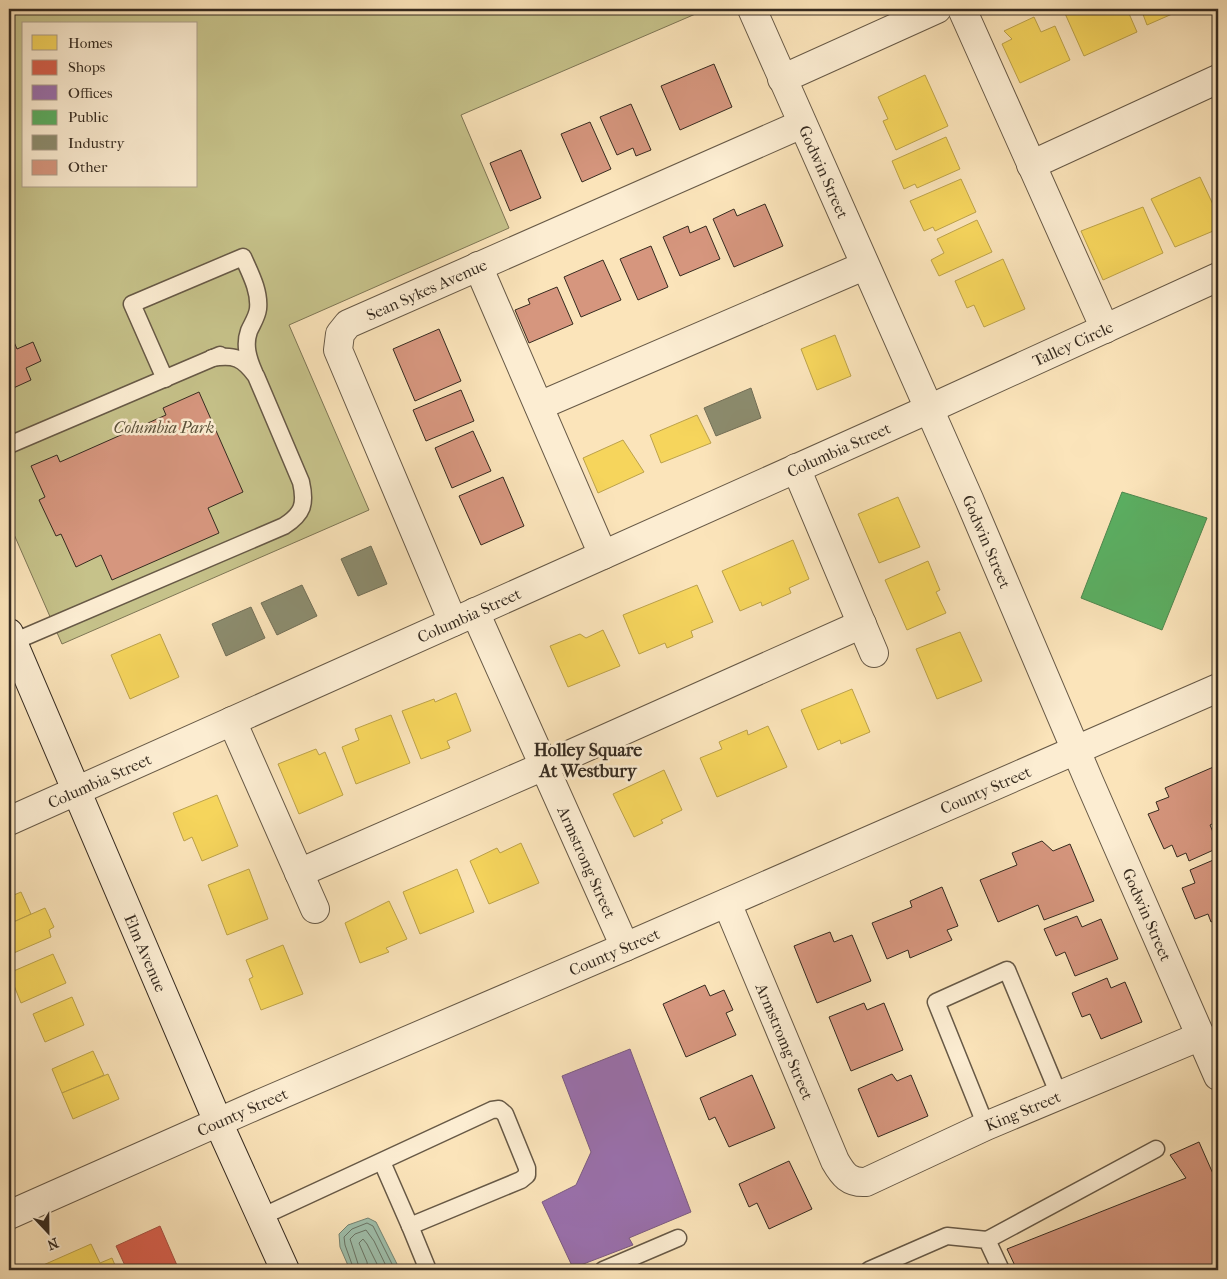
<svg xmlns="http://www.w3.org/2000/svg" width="1227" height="1279" viewBox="0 0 1227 1279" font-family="'IM FELL French Canon',serif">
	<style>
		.green { fill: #c6c28a; stroke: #7e7655; fill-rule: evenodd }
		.water { fill: #9fbfab; stroke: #758473 }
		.homes { fill: #f6d55c; stroke: #bca24a }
		.shops { fill: #d6604d; stroke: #a65040 }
		.offices { fill: #9970ab; stroke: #7b5b81 }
		.public { fill: #5aae61; stroke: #4f874e }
		.industry { fill: #8c8c6e; stroke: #726f57 }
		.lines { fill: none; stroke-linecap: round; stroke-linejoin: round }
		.shore { stroke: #6a7566; stroke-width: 1 }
		.building { fill: #d6967e; stroke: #362b20 }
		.service-casing { stroke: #675946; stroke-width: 19 }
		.minor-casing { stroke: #675946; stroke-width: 30 }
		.tertiary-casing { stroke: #675946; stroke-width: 30 }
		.secondary-casing { stroke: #362b20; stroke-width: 30 }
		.service { stroke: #fcedd2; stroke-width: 16 }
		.minor { stroke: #fcedd2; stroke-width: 28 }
		.tertiary { stroke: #fcedd2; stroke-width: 28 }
		.secondary { stroke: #fcedd2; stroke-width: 28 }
		.labels { text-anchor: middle; stroke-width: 5; stroke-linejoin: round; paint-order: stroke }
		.street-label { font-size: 16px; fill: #362b20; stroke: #fcedd2 }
		.park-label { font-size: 16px; font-style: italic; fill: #5a513a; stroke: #fcedd2 }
		.neighbourhood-label { font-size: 18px; font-weight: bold; fill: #362b20; stroke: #fcedd2 }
	</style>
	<rect width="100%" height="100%" fill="#fbe4ba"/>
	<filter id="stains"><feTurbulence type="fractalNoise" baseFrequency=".004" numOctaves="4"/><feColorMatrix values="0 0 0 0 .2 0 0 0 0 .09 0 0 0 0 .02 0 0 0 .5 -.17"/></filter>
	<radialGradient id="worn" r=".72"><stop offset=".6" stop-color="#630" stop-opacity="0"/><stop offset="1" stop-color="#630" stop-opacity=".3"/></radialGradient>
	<!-- green -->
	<path class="green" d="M9,9H707L461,115L509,228L289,325L369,510L62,644L9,523ZM24,24H196V186H24Z"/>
	<!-- water -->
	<polygon class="water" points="368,1218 376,1222 400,1270 350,1270 340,1247 339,1234 348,1225"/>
	<!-- homes -->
	<g class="homes">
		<polygon points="1063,9 1127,9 1137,32 1084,56"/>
		<polygon points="1141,9 1178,9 1179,11 1147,25"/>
		<polygon points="1034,17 1041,32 1055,26 1070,60 1020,83 1002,44 1012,39 1004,31"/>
		<polygon points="925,75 948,126 896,150 883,121 888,119 878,97"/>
		<polygon points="946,137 960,169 917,188 915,184 904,189 892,161"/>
		<polygon points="1200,177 1218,215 1218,229 1175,247 1151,199"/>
		<polygon points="961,179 976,212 935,231 933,227 924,231 910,201"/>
		<polygon points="1143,207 1163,253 1103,280 1081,231"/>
		<polygon points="977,220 992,252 939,276 931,260 944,253 937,239"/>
		<polygon points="1003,259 1025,309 984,327 974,305 967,308 955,281"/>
		<polygon points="835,335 851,376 817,390 801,349"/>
		<polygon points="697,415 711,443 661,463 650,435"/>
		<polygon points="623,440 644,472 598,493 583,458"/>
		<polygon points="898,497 920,547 879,563 858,514"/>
		<polygon points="793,540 809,579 789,588 791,593 762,606 761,602 740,611 722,571"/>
		<polygon points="928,561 940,590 936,592 946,613 907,630 885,580"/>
		<polygon points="697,585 713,622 691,631 693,637 667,648 665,643 639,654 623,615"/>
		<polygon points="603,630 620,666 568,687 550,646 580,634 586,638"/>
		<polygon points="960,632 982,681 937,699 916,649"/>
		<polygon points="160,634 179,677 130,699 111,655"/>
		<polygon points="852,689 870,732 841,744 840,740 818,750 801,710"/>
		<polygon points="456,693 471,731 447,741 450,748 421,759 402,711 434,699 435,702"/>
		<polygon points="391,715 410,763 356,784 342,747 359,740 355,729"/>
		<polygon points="768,726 787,767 717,797 700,758 722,749 719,742 747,730 748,735"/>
		<polygon points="316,749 319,755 325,752 343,795 299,814 278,764"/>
		<polygon points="664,770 682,810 661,820 663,823 634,837 613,794"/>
		<polygon points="217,795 238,846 202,861 192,837 184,841 173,813"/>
		<polygon points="521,843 539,883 489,904 470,861 497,848 500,853"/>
		<polygon points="249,869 268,919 227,935 208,885"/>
		<polygon points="457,869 474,912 420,934 403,892"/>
		<polygon points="21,892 31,914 9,924 9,897"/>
		<polygon points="389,901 407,939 386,948 389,952 360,963 345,923"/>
		<polygon points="45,908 54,927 49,930 51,937 9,955 9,924"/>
		<polygon points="283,945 303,994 261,1010 249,979 253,977 246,960"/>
		<polygon points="53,954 66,983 21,1003 9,973"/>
		<polygon points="72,997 84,1025 45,1042 33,1014"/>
		<polygon points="93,1051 104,1075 62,1093 52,1069"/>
		<polygon points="108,1074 119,1099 73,1119 62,1093"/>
		<polygon points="9,1128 13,1138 9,1140"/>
		<polygon points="91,1244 100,1263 112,1258 117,1270 32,1270"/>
	</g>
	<!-- shops -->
	<polygon class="shops" points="160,1226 179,1270 127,1270 116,1246"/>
	<!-- offices -->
	<polygon class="offices" points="630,1049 691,1212 629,1238 633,1245 573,1268 542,1202 576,1185 591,1152 562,1076"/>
	<!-- public -->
	<polygon class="public" points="1122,492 1207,518 1162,630 1081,598"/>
	<!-- industry -->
	<g class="industry">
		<polygon points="751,388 761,418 716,436 704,408"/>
		<polygon points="371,546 387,584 358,596 341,559"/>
		<polygon points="302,585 317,616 277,635 261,603"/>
		<polygon points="251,607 265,638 226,656 212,624"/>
	</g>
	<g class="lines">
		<!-- shore -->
		<g class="shore">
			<polyline points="354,1270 345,1245 344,1237 352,1229 367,1223 373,1226 395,1270"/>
			<polyline points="360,1270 350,1239 355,1234 366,1230 374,1241 388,1270"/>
			<polyline points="368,1270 367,1262 359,1243 363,1239 367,1244 380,1270"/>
		</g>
	</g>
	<!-- building -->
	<g class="building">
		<polygon points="714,64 732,107 680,130 661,86"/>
		<polygon points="631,104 651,150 636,156 633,148 617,155 600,117"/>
		<polygon points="590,122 611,169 582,182 561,134"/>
		<polygon points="521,150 541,198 510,211 490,163"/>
		<polygon points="765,204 783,246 734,267 713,219 734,209 737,216"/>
		<polygon points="688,226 690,233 706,226 720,259 680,276 663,237"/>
		<polygon points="651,246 668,287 638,300 620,259"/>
		<polygon points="603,260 621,300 581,317 564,277"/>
		<polygon points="557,287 573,324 529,343 515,310 530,304 528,299"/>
		<polygon points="439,329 461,381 415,401 393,349"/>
		<polygon points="11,335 17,349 33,342 41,361 26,368 31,380 9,390 9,336"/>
		<polygon points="461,390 474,421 426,441 413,410"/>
		<polygon points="199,392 243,492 208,508 219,533 112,580 101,555 76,567 61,534 56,536 39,500 45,497 31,466 57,455 60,462 166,415 163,408"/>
		<polygon points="473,431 491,471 452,488 435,448"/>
		<polygon points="503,477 524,526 481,545 459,496"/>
		<polygon points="1218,765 1218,821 1210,825 1218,844 1218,848 1189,861 1186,853 1177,857 1172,845 1164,849 1148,814 1159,810 1156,802 1169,797 1165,788"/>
		<polygon points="1042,841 1053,851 1070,844 1094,901 1044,920 1038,905 998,922 980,880 1017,865 1012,853"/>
		<polygon points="1218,858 1218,919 1211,922 1208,914 1195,919 1182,888 1195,883 1190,870"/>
		<polygon points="942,887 958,926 947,930 952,940 910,958 908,950 887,959 872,923 912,907 910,901"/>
		<polygon points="1077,916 1082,927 1101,919 1118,959 1075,976 1065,952 1056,956 1044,929"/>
		<polygon points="830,932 834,942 852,935 871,981 817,1003 794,946"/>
		<polygon points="1107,978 1111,988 1125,982 1142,1022 1101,1039 1090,1014 1082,1017 1072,993"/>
		<polygon points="705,985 710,996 724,990 733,1010 726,1013 736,1035 686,1057 663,1004"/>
		<polygon points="864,1003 867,1010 884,1003 903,1050 851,1071 829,1017"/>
		<polygon points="892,1074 897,1081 911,1075 928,1116 878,1137 858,1089"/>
		<polygon points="752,1075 775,1128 729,1147 715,1117 709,1120 700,1098"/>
		<polygon points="1199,1142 1218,1185 1218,1270 1017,1270 1007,1249 1186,1178 1170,1155"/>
		<polygon points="789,1161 812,1209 769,1229 757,1203 749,1207 739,1184"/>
	</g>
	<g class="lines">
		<!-- service casing -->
		<g class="service-casing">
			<g id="service">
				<path d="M165,379L132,304L243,257C250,273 260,291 258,309C257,317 252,324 249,331C244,345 248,358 254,372"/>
				<polyline points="9,445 220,355"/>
				<path d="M13,642L284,526C303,514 306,504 301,482L256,376C243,358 234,354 212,358"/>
				<polyline points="986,1126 936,1002 1007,970 1059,1095"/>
				<polyline points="382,1162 410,1226"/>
				<polyline points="261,1217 492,1110 499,1109 505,1114 527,1168 527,1175 521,1180 410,1226 428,1270"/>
				<polyline points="987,1240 1156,1149"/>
				<polyline points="603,1270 678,1238"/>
				<polyline points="869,1270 947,1236 987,1240 1001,1270"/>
			</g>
		</g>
		<!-- minor casing -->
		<g class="minor-casing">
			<g id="minor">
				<path id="s1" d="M752,9L969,499L1089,781L1218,1076"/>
				<polyline points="962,9 1105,329"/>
				<polyline points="782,79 937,9"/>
				<polyline points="1031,165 1218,79"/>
				<polyline points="478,266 603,555"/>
				<polyline points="539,406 864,266"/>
				<polyline points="796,468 874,653"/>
				<path id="s2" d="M475,612L625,947"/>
				<path id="s3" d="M453,622L338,350L340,334L348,324L802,124"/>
				<polyline points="232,721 315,909"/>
				<path id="s4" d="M9,821L929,409L1218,277"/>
				<polyline points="299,873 544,766 862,624"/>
				<path id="s5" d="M727,903L835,1161C843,1175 849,1183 866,1182L986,1126L1201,1036"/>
			</g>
		</g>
		<!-- tertiary casing -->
		<g class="tertiary-casing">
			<g id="tertiary">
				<path id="s6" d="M9,1215L257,1105L625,947L1218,688"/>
			</g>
		</g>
		<!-- secondary casing -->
		<g class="secondary-casing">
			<g id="secondary">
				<path id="s7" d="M9,633L218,1122L285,1270"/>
			</g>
		</g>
		<!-- service -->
		<use href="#service" class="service"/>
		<!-- minor -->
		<use href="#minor" class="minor"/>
		<!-- tertiary -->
		<use href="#tertiary" class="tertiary"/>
		<!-- secondary -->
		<use href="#secondary" class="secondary"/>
	</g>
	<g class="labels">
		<!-- street labels -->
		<g class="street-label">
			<text dy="6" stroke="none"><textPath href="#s1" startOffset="178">Godwin Street</textPath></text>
			<text dy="6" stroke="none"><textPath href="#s3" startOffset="410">Sean Sykes Avenue</textPath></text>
			<text dy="6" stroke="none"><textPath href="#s4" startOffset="1166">Talley Circle</textPath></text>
			<text dy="6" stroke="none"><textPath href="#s4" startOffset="909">Columbia Street</textPath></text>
			<text dy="6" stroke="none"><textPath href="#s1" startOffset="582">Godwin Street</textPath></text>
			<text dy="6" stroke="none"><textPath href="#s4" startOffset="504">Columbia Street</textPath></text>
			<text dy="6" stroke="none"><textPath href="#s4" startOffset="99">Columbia Street</textPath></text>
			<text dy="6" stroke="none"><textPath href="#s6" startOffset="1065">County Street</textPath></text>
			<text dy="6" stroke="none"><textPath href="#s2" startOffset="274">Armstrong Street</textPath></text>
			<text dy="6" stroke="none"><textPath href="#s1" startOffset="988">Godwin Street</textPath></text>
			<text dy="6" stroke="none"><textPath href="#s7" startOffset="348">Elm Avenue</textPath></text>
			<text dy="6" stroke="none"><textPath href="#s6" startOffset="660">County Street</textPath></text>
			<text dy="6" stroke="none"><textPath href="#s5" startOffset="150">Armstromg Street</textPath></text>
			<text dy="6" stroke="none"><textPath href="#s5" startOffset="492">King Street</textPath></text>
			<text dy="6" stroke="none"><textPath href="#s6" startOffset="255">County Street</textPath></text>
		</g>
		<!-- park labels -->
		<g class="park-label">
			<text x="164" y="433">Columbia Park</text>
		</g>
		<!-- neighbourhood labels -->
		<g class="neighbourhood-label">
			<text x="588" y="756">Holley Square<tspan x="588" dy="21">At Westbury</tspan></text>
		</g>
	</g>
	<!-- margin -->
	<rect width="1227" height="1279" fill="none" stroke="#fbe4ba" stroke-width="30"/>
	<rect x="10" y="10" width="1207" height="1259" fill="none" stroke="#362b20" stroke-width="2.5"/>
	<rect x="15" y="15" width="1197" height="1249" fill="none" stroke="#362b20"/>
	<!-- legend -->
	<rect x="22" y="22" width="175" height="165" fill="#fcedd2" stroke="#ad9f8b"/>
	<rect x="32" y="35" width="25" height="15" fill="#f6d55c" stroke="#ad9f8b"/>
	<text x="68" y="48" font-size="15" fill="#362b20">Homes</text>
	<rect x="32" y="60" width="25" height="15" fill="#d6604d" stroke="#ad9f8b"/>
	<text x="68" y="72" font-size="15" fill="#362b20">Shops</text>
	<rect x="32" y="85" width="25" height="15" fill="#9970ab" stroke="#ad9f8b"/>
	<text x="68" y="98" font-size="15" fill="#362b20">Offices</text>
	<rect x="32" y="110" width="25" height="15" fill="#5aae61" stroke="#ad9f8b"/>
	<text x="68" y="122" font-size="15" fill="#362b20">Public</text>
	<rect x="32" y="135" width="25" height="15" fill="#8c8c6e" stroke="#ad9f8b"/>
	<text x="68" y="148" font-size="15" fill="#362b20">Industry</text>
	<rect x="32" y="160" width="25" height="15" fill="#d6967e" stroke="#ad9f8b"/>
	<text x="68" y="172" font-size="15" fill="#362b20">Other</text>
	<!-- north arrow -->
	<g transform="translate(48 1232) rotate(158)" stroke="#fcedd2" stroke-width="4" paint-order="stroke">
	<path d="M0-4L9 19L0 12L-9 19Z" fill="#362b20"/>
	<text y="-8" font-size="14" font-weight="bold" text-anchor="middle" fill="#362b20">N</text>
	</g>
	<rect width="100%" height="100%" filter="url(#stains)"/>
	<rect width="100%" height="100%" fill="url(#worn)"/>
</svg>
